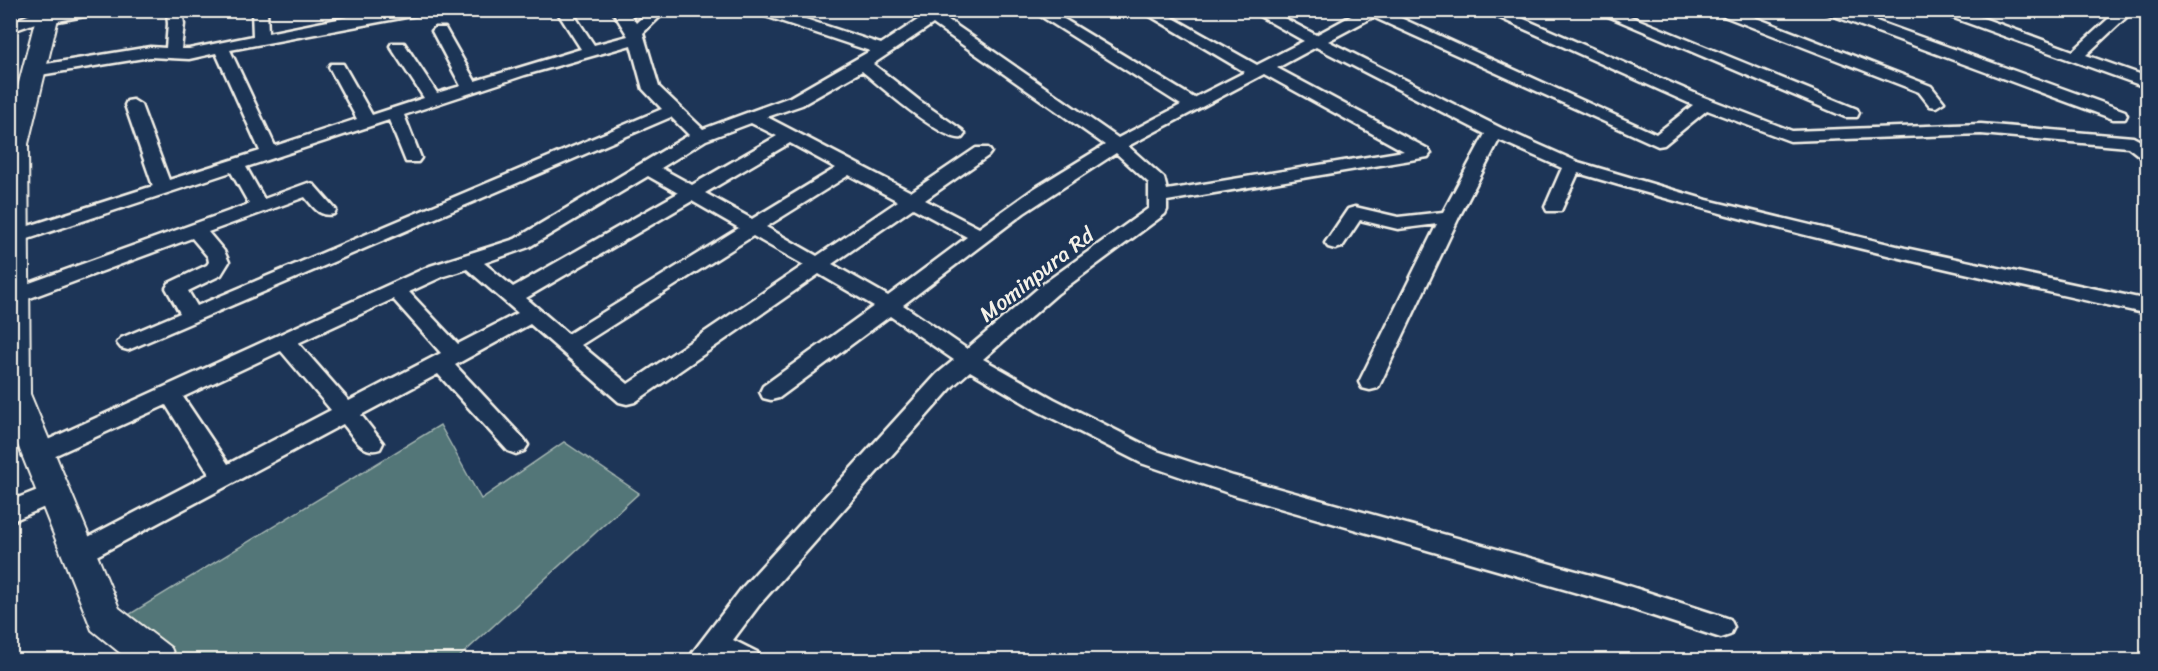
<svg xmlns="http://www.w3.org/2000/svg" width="2158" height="671" viewBox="0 0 2158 671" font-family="Sriracha,sans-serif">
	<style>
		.green { fill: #527678; stroke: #a3b4b0; stroke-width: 1.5 }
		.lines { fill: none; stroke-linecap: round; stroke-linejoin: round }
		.street-casing { stroke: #f4f1e8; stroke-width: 5 }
		.secondary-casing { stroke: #f4f1e8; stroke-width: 4 }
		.street { fill: #1d3557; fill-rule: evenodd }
		.secondary { fill: #1d3557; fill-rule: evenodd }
		.labels { text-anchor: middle; stroke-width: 5; stroke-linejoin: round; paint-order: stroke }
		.street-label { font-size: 22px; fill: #f4f1e8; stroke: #1d3557 }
	</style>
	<rect width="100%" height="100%" fill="#1d3557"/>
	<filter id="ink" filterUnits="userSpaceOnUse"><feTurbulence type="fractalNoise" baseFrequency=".0167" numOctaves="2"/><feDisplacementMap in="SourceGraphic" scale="12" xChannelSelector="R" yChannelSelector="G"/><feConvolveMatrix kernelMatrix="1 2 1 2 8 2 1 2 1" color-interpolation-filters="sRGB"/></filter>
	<g filter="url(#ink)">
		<!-- green -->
		<polygon class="green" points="440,425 481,499 564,442 639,493 456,660 157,660 112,625"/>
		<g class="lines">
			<!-- street casing -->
			<g class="street-casing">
				<g id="street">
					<polygon points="41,10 97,10 90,15 47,23 41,21 10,32 10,22"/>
					<path d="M167,10H182L184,24L181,49H189L253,36L252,10H267L268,33L383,10H424L417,15L230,50L275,146L357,119L329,67L331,64H343L372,115L424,98L390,46L392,43H404L437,93L461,86L432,31L435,28H445L475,81L581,49L556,10H571L594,45L628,36L612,10H627L636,23L650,10H667L643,33L659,87L703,129L790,97L870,51L756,13L754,10H778L881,44L933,10H951L944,17L1118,138L1181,105L1031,10H1049L1194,98L1245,72L1140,10H1159L1257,65L1304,41L1249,10H1269L1316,35L1362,10H1383L1656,134L1693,105L1482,10H1503L1701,96L1792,131L1981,124L2133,137L2148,145V159L2142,158L2128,147L1981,134L1790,141L1707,110L1664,145L1658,146L1373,17L1328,41L1501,128L1578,162L1707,200L1905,248L2148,300V314C1956,272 1766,229 1578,173L1561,211H1547L1545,207L1562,168L1499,140L1459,217L1381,382L1378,388L1370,390L1362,388L1359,382L1437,224L1398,229L1360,220L1342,247L1335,249L1328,247L1325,243L1348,209L1355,207L1398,217L1443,212L1485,134L1316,47L1277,68L1428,149L1431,153L1428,157L1167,201V210L1165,214L1057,294L983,359L1054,399L1157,451L1233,476L1616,582L1721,616L1730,619L1734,627L1730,635L1721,638L1616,604L1231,494L1141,463L1038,411L970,371L953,386L760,604L733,640L757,652L760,660H690L693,652L742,588L937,374L954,360L890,316L779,398L771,400L763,398L760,392L763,386L874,306L819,274L635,402L627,404L619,402L530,324L455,365L524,439L528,445L524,451L516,454L508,451L438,374L361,415L383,443L380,449C362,455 354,437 343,424L87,561L78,564L69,561L65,554L69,547L209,474L166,405L38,463L30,460L26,454L30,448L430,266L515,239L689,135L671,117L128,350L121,348L117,343L121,338L180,313L166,288L169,283L207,265L209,262L208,257L192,238L22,301L10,302V290L249,204L231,172L22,241L10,242V232L153,186L125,105L127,101L133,100L141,105L169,180L260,151L216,53L189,59L150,57L34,76L26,71L34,66L150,47L166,48L168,24ZM933,24L1105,145L1035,188L979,228L925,200L988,156L991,152L988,148H976L911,192L767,117L802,105L862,71C879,85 943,142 962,138L965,134L962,130L920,101L873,64ZM631,45L643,89L662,109L197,306L188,291L221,275L229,262L224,251L208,232L305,197C313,206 319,218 334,214L336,210L314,185L308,183L264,199L246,167L389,120L406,162H418L421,158L404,115L525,75ZM1264,74L1404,151L1167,190L1164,178L1128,146ZM751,123L777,136L692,185L661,168L706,140ZM790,143L836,168L752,219L705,193ZM1116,153L1149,183V208L1043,284L967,349L903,305L1024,213ZM849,175L898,201L817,256L766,227ZM648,176L678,193L513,287L484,263L529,247ZM692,201L739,228L568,334L526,298ZM913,208L967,237L888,296L832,264ZM753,236L804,265L628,384L581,345ZM467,269L518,313L458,344L409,292L444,276ZM393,299L441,353L349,401L298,343ZM281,351L331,410L228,464L183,397Z"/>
					<polygon points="1594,10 1615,10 1857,109 1859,113 1857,117 1845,117"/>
					<polygon points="1714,10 1736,10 1931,86 1944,102 1936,107 1930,106 1919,92 1716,13"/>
					<polygon points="1824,10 1846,10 2125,111 2127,115 2125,119 2113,119 1826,13"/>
					<polygon points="1938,10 1961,10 2073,51 2118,10 2134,10 2086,55 2148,77 2148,88 1940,13"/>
					<polygon points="53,484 61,486 65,493 61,500 10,522 10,501"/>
				</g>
			</g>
			<!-- secondary casing -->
			<g class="secondary-casing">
				<polygon id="secondary" points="38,10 60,10 28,144 30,394 119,608 171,648 176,660 129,660 92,630 10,425 10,117"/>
			</g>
			<!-- street -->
			<use href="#street" class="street"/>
			<!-- secondary -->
			<use href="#secondary" class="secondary"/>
		</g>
	</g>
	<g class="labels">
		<!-- street labels -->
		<g class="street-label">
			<text transform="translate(1036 274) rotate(-38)" y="8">Mominpura Rd</text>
		</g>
	</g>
	<!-- margin -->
	<rect width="2158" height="671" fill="none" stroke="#1d3557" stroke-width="36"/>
	<rect x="18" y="18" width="2122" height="635" fill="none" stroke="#f4f1e8" stroke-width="2" filter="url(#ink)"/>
</svg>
